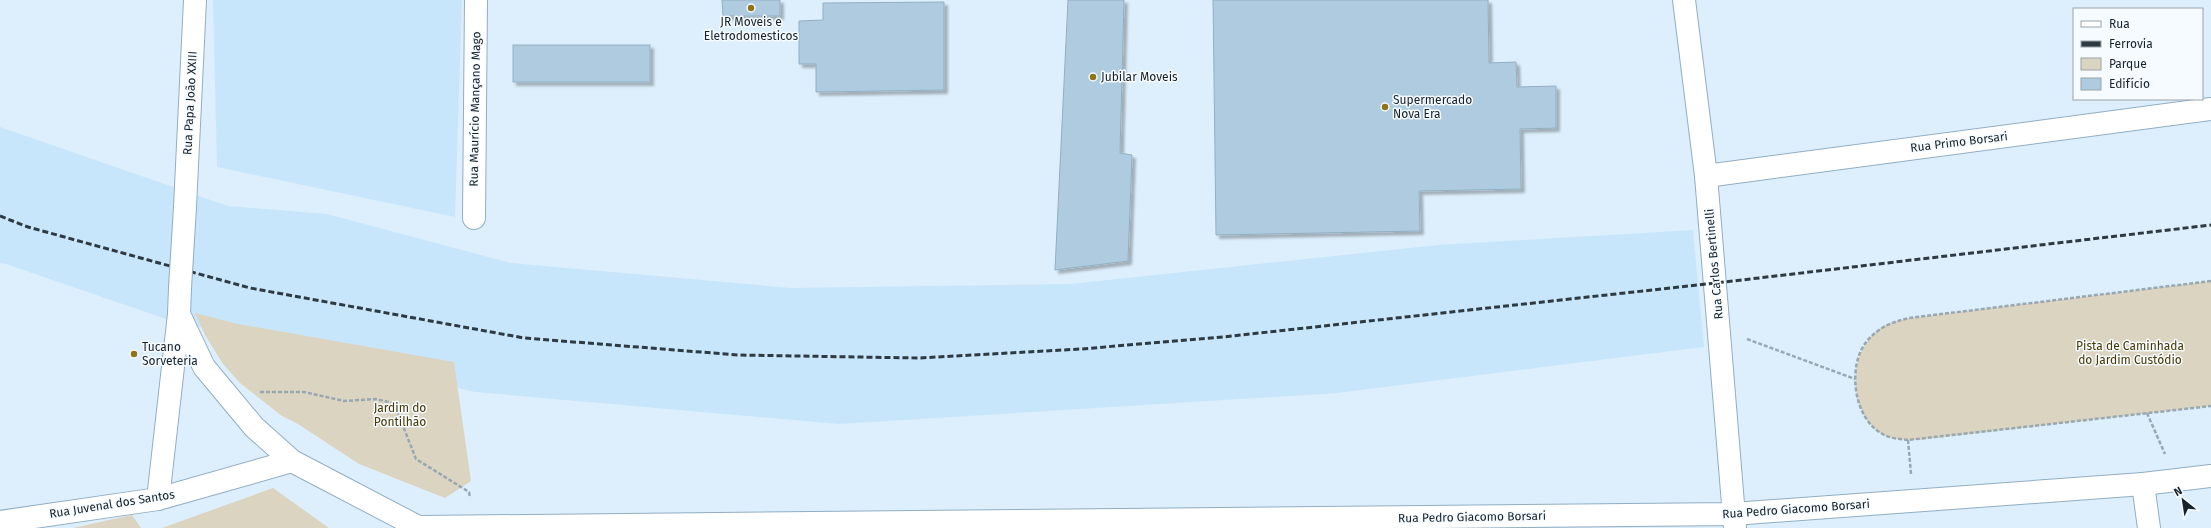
<svg xmlns="http://www.w3.org/2000/svg" width="2211" height="528" viewBox="0 0 2211 528" font-family="'Fira Sans',sans-serif">
	<style>
		.built { fill: #c8e6fb }
		.green { fill: #dbd4c0 }
		.building { fill: #afcbdf; stroke: #92afc3; filter: url(#shadow) }
		.lines { fill: none; stroke-linecap: round; stroke-linejoin: round }
		.minor-casing { stroke: #91aec3; stroke-width: 24 }
		.major-casing { stroke: #91aec3; stroke-width: 24 }
		.path { stroke: #98a8b3; stroke-width: 2.5; stroke-dasharray: 4 2; stroke-linecap: butt }
		.minor { stroke: #fff; stroke-width: 22 }
		.major { stroke: #fff; stroke-width: 22 }
		.rail { stroke: #2e3a42; stroke-width: 3; stroke-dasharray: 6 3; stroke-linecap: butt }
		.major-bridge-casing { stroke: #91aec3; stroke-width: 24; stroke-linecap: butt }
		.major-bridge { stroke: #fff; stroke-width: 22 }
		.poi-dot { fill: #8f7419; stroke: #f5fbff; stroke-width: 1.5 }
		.labels { text-anchor: middle; stroke-width: 3; stroke-linejoin: round; paint-order: stroke }
		.poi-label { font-size: 12px; fill: #17222a; stroke: #f5fbff; text-anchor: start }
		.street-label { font-size: 12px; fill: #17222a; stroke: #f5fbff }
		.park-label { font-size: 12px; fill: #483800; stroke: #f5fbff }
	</style>
	<defs>
		<filter id="shadow"><feDropShadow dx="3.5" dy="3.5" stdDeviation="1" flood-color="#0004"/></filter>
	</defs>
	<rect width="100%" height="100%" fill="#ddeffc"/>
	<!-- built -->
	<g class="built">
		<polygon points="213,0 462,0 455,217 217,167"/>
		<polygon points="0,127 228,206 327,214 511,263 791,288 1070,284 1438,245 1693,230 1704,347 1338,393 839,424 475,392 166,319 0,262"/>
	</g>
	<!-- green -->
	<g class="green">
		<path d="M2211,281V406L1919,440C1906,440 1890,440 1880,433C1845,409 1848,344 1886,325C1893,321 1901,320 1909,318Z"/>
		<polygon points="195,313 238,324 454,362 471,481 445,498 359,464 298,424 282,416 240,383 223,364 205,335"/>
		<polygon points="273,488 329,528 162,528"/>
		<polygon points="132,515 141,528 73,528"/>
	</g>
	<!-- building -->
	<g class="building">
		<polygon points="722,0 780,0 780,16 723,16"/>
		<polygon points="1068,0 1124,0 1120,153 1132,155 1128,261 1055,270"/>
		<polygon points="1213,0 1488,0 1489,63 1516,62 1517,87 1556,86 1556,128 1520,129 1521,189 1419,191 1420,231 1216,235"/>
		<polygon points="944,2 944,90 816,92 816,64 799,64 799,21 823,20 823,3"/>
		<rect x="513" y="45" width="137" height="37"/>
	</g>
	<g class="lines">
		<!-- minor casing -->
		<g class="minor-casing">
			<g id="minor">
				<polyline points="1684,0 1706,176 1735,528"/>
				<polyline points="1706,176 2211,109"/>
				<polyline points="474,218 476,0"/>
				<polyline points="2143,484 2149,528"/>
				<polyline points="158,499 179,314"/>
				<polyline points="0,522 158,499 292,461"/>
				<polyline points="420,527 1733,514 2143,484 2211,476"/>
			</g>
		</g>
		<!-- major casing -->
		<g class="major-casing">
			<g id="major">
				<polyline points="185,207 195,0"/>
				<polyline points="180,288 179,314 204,367 254,427 292,461 420,528"/>
			</g>
		</g>
		<!-- path -->
		<g class="path">
			<path d="M2211,281L1909,318C1892,322 1879,327 1867,341C1847,365 1853,417 1881,433C1888,438 1899,439 1908,440L2211,406"/>
			<polyline points="1747,339 1855,379"/>
			<polyline points="260,392 304,392 344,401 375,399 394,403 416,459 469,492 470,498"/>
			<polyline points="2147,413 2165,454"/>
			<polyline points="1908,440 1911,474"/>
		</g>
		<!-- minor -->
		<use href="#minor" class="minor"/>
		<!-- major -->
		<use href="#major" class="major"/>
		<!-- rail -->
		<polyline class="rail" points="0,216 28,227 250,288 524,338 738,355 919,358 1081,349 1223,337 1716,283 2211,225"/>
		<!-- major-bridge casing -->
		<g class="major-bridge-casing">
			<polyline id="major-bridge" points="180,288 185,207"/>
		</g>
		<!-- major-bridge -->
		<use href="#major-bridge" class="major-bridge"/>
	</g>
	<!-- markers -->
	<g class="poi-dot">
		<circle cx="751" cy="8" r="4"/>
		<circle cx="1093" cy="77" r="4"/>
		<circle cx="1385" cy="107" r="4"/>
		<circle cx="134" cy="354" r="4"/>
	</g>
	<g class="labels">
		<!-- poi labels -->
		<g class="poi-label">
			<text x="751" y="26" text-anchor="middle">JR Moveis e<tspan x="751" dy="14">Eletrodomesticos</tspan></text>
			<text x="1101" y="81">Jubilar Moveis</text>
			<text x="1393" y="104">Supermercado<tspan x="1393" dy="14">Nova Era</tspan></text>
			<text x="142" y="351">Tucano<tspan x="142" dy="14">Sorveteria</tspan></text>
		</g>
		<!-- street labels -->
		<g class="street-label">
			<text transform="translate(190 103) rotate(-87)" y="4">Rua Papa João XXIII</text>
			<text transform="translate(475 109) rotate(-89)" y="4">Rua Maurício Mançano Mago</text>
			<text transform="translate(1959 142) rotate(-7)" y="4">Rua Primo Borsari</text>
			<text transform="translate(1714 264) rotate(-95)" y="4">Rua Carlos Bertinelli</text>
			<text transform="translate(112 504) rotate(-9)" y="4">Rua Juvenal dos Santos</text>
			<text transform="translate(1796 509) rotate(-4)" y="4">Rua Pedro Giacomo Borsari</text>
			<text transform="translate(1472 517) rotate(-1)" y="4">Rua Pedro Giacomo Borsari</text>
		</g>
		<!-- park labels -->
		<g class="park-label">
			<text x="2130" y="350">Pista de Caminhada<tspan x="2130" dy="14">do Jardim Custódio</tspan></text>
			<text x="400" y="412">Jardim do<tspan x="400" dy="14">Pontilhão</tspan></text>
		</g>
	</g>
	<!-- legend -->
	<rect x="2073" y="8" width="130" height="92" fill="#f5fbff" stroke="#9ca4aa"/>
	<rect x="2081" y="21" width="20" height="6" fill="#ffffff" stroke="#9ca4aa"/>
	<text x="2109" y="28" font-size="12" fill="#17222a">Rua</text>
	<rect x="2081" y="41" width="20" height="6" fill="#2e3a42" stroke="#9ca4aa"/>
	<text x="2109" y="48" font-size="12" fill="#17222a">Ferrovia</text>
	<rect x="2081" y="58" width="20" height="12" fill="#dbd4c0" stroke="#9ca4aa"/>
	<text x="2109" y="68" font-size="12" fill="#17222a">Parque</text>
	<rect x="2081" y="78" width="20" height="12" fill="#afcbdf" stroke="#9ca4aa"/>
	<text x="2109" y="88" font-size="12" fill="#17222a">Edifício</text>
	<!-- north arrow -->
	<g transform="translate(2183 500) rotate(330)" stroke="#f5fbff" stroke-width="3" paint-order="stroke">
	<path d="M0-3L7 15L0 10L-7 15Z" fill="#17222a"/>
	<text y="-6" font-size="11" font-weight="bold" text-anchor="middle" fill="#17222a">N</text>
	</g>
</svg>
